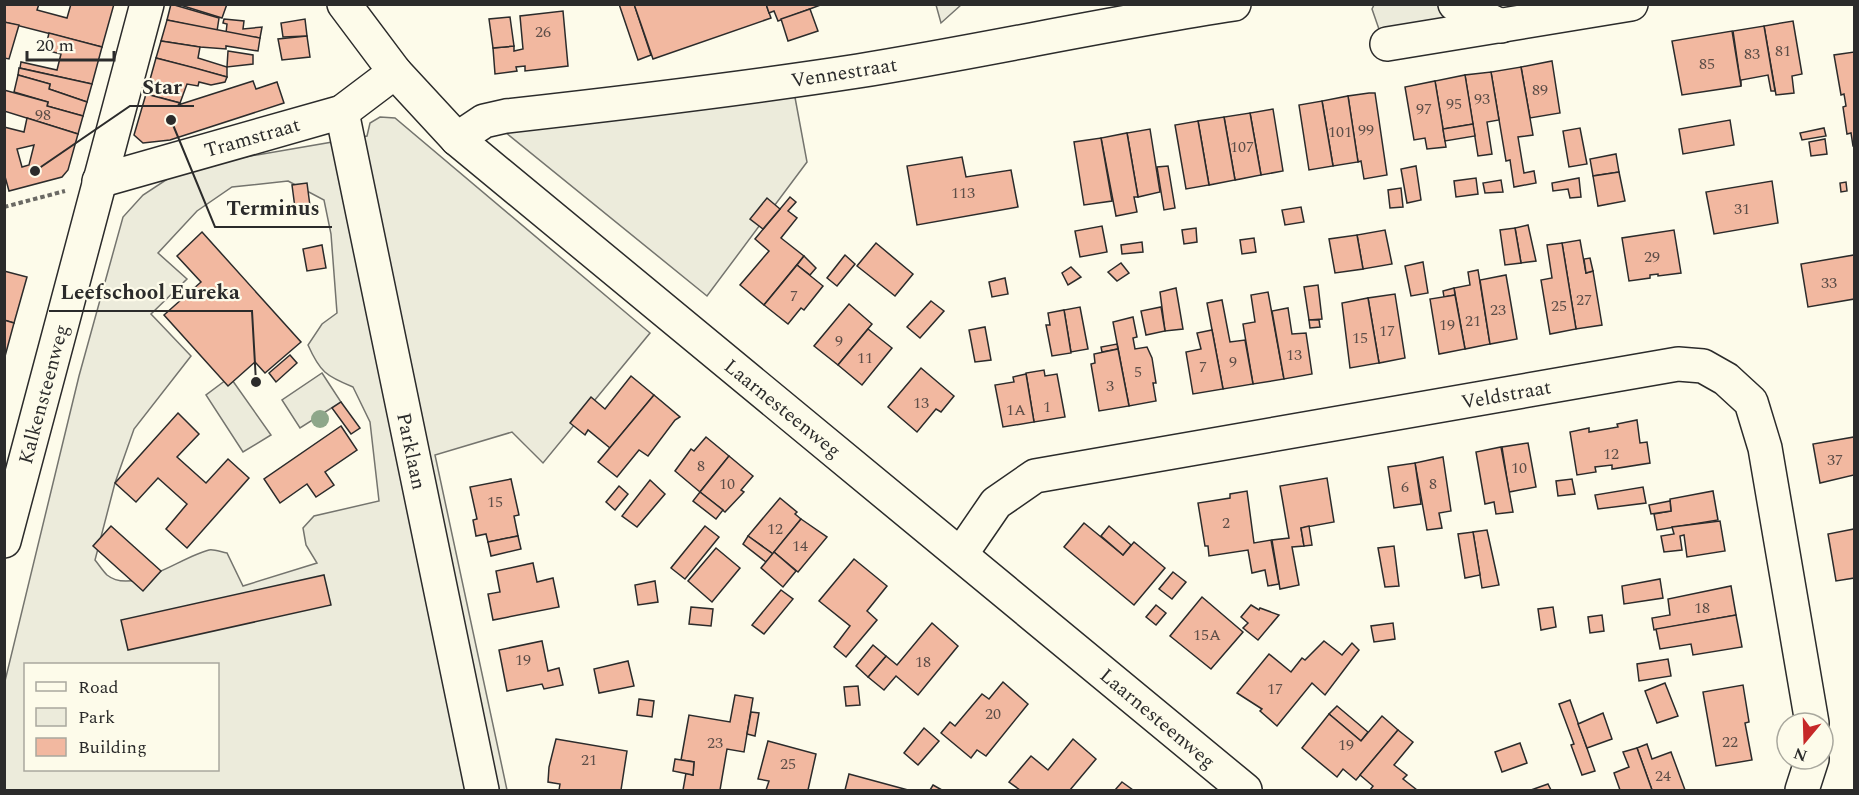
<svg xmlns="http://www.w3.org/2000/svg" width="1859" height="795" viewBox="0 0 1859 795" font-family="Spectral,serif">
	<style>
		.green { fill: #ecebdb; stroke: #74746e; stroke-width: 1.5; fill-rule: evenodd }
		.building { fill: #f2b8a0; stroke: #2b2b2b; stroke-width: 1.5; fill-rule: evenodd }
		.lines { fill: none; stroke-linecap: round; stroke-linejoin: round }
		.minor-casing { stroke: #2b2b2b; stroke-width: 36 }
		.major-casing { stroke: #2b2b2b; stroke-width: 36 }
		.path { stroke: #6a6964; stroke-width: 4; stroke-dasharray: 4.5 3; stroke-linecap: butt }
		.minor { stroke: #fdfbea; stroke-width: 33 }
		.major { stroke: #fdfbea; stroke-width: 33 }
		.tree { fill: #8ea78a }
		.labels { text-anchor: middle; stroke-width: 4.5; stroke-linejoin: round; paint-order: stroke }
		.number-label { font-size: 16px; fill: #5d4e48 }
		.street-label { font-size: 20px; fill: #2b2b2b; stroke: #fdfbea }
		.leader { fill: none; stroke: #2b2b2b; stroke-width: 2 }
		.callout-dot { fill: #2b2b2b; stroke: #fdfbea; stroke-width: 2 }
		.callout-label { font-size: 21px; text-anchor: middle; font-weight: bold; fill: #2b2b2b; stroke: #fdfbea; stroke-width: 4.5; stroke-linejoin: round; paint-order: stroke }
	</style>
	<rect width="100%" height="100%" fill="#fdfbea"/>
	<!-- green -->
	<g class="green">
		<polygon points="936,5 961,4 961,5 941,23"/>
		<polygon points="1374,5 1437,5 1473,20 1381,35 1372,9"/>
		<polygon points="794,92 807,162 707,296 505,132"/>
		<path d="M380,117L395,118L650,333L543,463L512,432L435,455L507,790H5V681L79,376L123,217L143,195L175,174L204,164L367,136L370,123ZM288,181L324,200L331,234L337,313L322,324L308,345C320,372 326,376 353,387L370,422L379,501L314,516L303,528L306,545L317,563L243,586L227,553C221,552 214,549 209,550C180,557 133,596 107,575C103,571 99,565 95,560L115,483L134,429L191,356L151,314L187,279L158,253L197,211L232,187ZM26,664H218V770H26Z"/>
		<polygon points="322,373 341,402 300,428 282,400"/>
		<polygon points="230,377 271,435 243,452 206,395"/>
	</g>
	<!-- building -->
	<g class="building">
		<polygon points="4,4 39,4 37,10 67,18 71,4 114,4 102,47 4,22"/>
		<polygon points="171,4 219,18 217,31 167,20"/>
		<polygon points="177,4 227,4 222,18"/>
		<polygon points="619,4 634,4 651,55 638,60"/>
		<polygon points="634,4 766,4 771,18 653,59"/>
		<polygon points="766,4 823,4 778,21 774,11 769,13"/>
		<polygon points="810,9 818,31 788,41 781,19"/>
		<polygon points="563,11 568,66 525,71 525,66 516,67 517,71 495,74 493,48 514,46 514,51 523,49 520,16"/>
		<polygon points="510,17 514,46 493,48 489,19"/>
		<polygon points="224,19 244,21 243,29 262,27 260,38 226,33 227,24 223,23"/>
		<polygon points="305,19 307,36 283,37 281,23"/>
		<polygon points="167,20 260,38 258,51 226,46 226,49 200,47 161,41"/>
		<polygon points="1793,21 1802,74 1792,76 1794,93 1776,95 1764,26"/>
		<polygon points="4,22 19,25 9,59 4,58"/>
		<polygon points="1764,26 1775,91 1771,91 1768,75 1741,80 1741,86 1733,31"/>
		<polygon points="1732,31 1741,86 1682,95 1672,41"/>
		<polygon points="49,33 102,47 92,84 20,68 21,62 57,70 61,54 45,50"/>
		<polygon points="307,36 310,57 282,60 278,39"/>
		<polygon points="161,41 200,47 198,58 227,67 227,77 156,58"/>
		<polygon points="228,51 253,55 253,64 227,67"/>
		<polygon points="1854,52 1854,146 1853,146 1851,133 1847,134 1843,107 1846,106 1844,94 1841,95 1834,55"/>
		<polygon points="156,58 195,68 227,77 225,82 211,85 199,82 198,86 187,84 180,103 146,94"/>
		<polygon points="1552,61 1560,113 1530,118 1521,67"/>
		<polygon points="1521,67 1533,135 1518,137 1524,173 1534,171 1536,183 1514,187 1510,160 1506,161 1491,72"/>
		<polygon points="19,68 92,84 87,102 49,89 50,84 18,75"/>
		<polygon points="1491,72 1499,120 1487,122 1492,154 1478,156 1465,75"/>
		<polygon points="18,75 50,84 49,89 87,102 83,116 47,106 48,102 14,92"/>
		<polygon points="1465,75 1473,124 1443,129 1435,81"/>
		<polygon points="253,81 256,89 277,82 284,103 170,140 143,143 134,135 146,94 180,103 178,105"/>
		<polygon points="1435,81 1446,147 1427,149 1425,138 1414,140 1405,87"/>
		<polygon points="4,90 48,102 47,106 83,116 78,134 4,111"/>
		<polygon points="1369,93 1375,93 1387,175 1364,179 1361,161 1358,162 1348,96"/>
		<polygon points="1348,96 1358,162 1333,166 1322,101"/>
		<polygon points="1322,101 1333,166 1309,170 1299,105"/>
		<polygon points="1273,109 1283,171 1261,175 1250,113"/>
		<polygon points="1250,113 1261,175 1235,180 1224,117"/>
		<polygon points="1224,117 1235,180 1209,185 1198,121"/>
		<path d="M27,118L78,134L68,170L62,177L9,191L4,173V127L24,132ZM34,145L29,165L22,167L17,149Z"/>
		<polygon points="1730,120 1734,145 1683,154 1679,129"/>
		<polygon points="1198,121 1209,185 1186,189 1175,125"/>
		<polygon points="1473,124 1475,136 1445,141 1443,129"/>
		<polygon points="1580,128 1587,164 1569,167 1563,131"/>
		<polygon points="1824,128 1826,136 1802,140 1800,133"/>
		<polygon points="1150,129 1160,192 1138,197 1127,133"/>
		<polygon points="1127,133 1138,197 1134,197 1137,212 1116,216 1101,138"/>
		<polygon points="1101,138 1112,201 1084,205 1074,142"/>
		<polygon points="1825,139 1827,154 1811,156 1809,142"/>
		<polygon points="1616,154 1619,172 1593,176 1590,159"/>
		<polygon points="962,157 966,177 1011,170 1018,207 917,225 907,166"/>
		<polygon points="1168,166 1175,208 1164,210 1157,167"/>
		<polygon points="1416,166 1421,200 1407,203 1401,169"/>
		<polygon points="1619,172 1625,201 1598,206 1593,176"/>
		<polygon points="1476,178 1478,194 1456,197 1454,181"/>
		<polygon points="1579,178 1581,197 1570,198 1568,189 1553,191 1552,183"/>
		<polygon points="1501,180 1503,192 1485,193 1483,183"/>
		<polygon points="1772,181 1778,223 1714,234 1706,192"/>
		<polygon points="1846,182 1847,191 1841,192 1840,183"/>
		<polygon points="307,183 310,206 295,208 292,185"/>
		<polygon points="1401,188 1403,207 1390,208 1388,190"/>
		<polygon points="790,197 796,202 788,211 797,218 781,238 804,256 764,305 740,285 769,251 755,239"/>
		<polygon points="767,198 780,209 763,229 750,219"/>
		<polygon points="1301,207 1304,222 1285,225 1282,210"/>
		<polygon points="1528,225 1536,261 1521,263 1515,228"/>
		<polygon points="1102,226 1107,252 1080,257 1075,231"/>
		<polygon points="1196,228 1197,242 1184,244 1182,230"/>
		<polygon points="1515,228 1521,263 1505,265 1500,230"/>
		<polygon points="1385,230 1392,264 1363,269 1357,235"/>
		<polygon points="1674,230 1681,273 1658,276 1658,274 1650,275 1650,278 1629,281 1622,238"/>
		<polygon points="202,232 301,342 265,373 255,362 228,386 164,315 201,282 177,256"/>
		<polygon points="1357,235 1363,269 1335,273 1329,239"/>
		<polygon points="1254,238 1256,252 1242,254 1240,240"/>
		<polygon points="1580,240 1586,273 1593,271 1602,325 1576,329 1562,243"/>
		<polygon points="1142,242 1143,252 1122,254 1121,245"/>
		<polygon points="876,243 913,274 895,296 857,266"/>
		<polygon points="1562,243 1576,329 1550,334 1541,280 1552,278 1547,245"/>
		<polygon points="322,245 326,268 307,271 303,249"/>
		<polygon points="845,255 855,264 837,286 827,278"/>
		<polygon points="1854,255 1854,299 1808,307 1801,264"/>
		<polygon points="804,256 816,268 810,275 797,265"/>
		<polygon points="1590,258 1593,271 1586,273 1584,259"/>
		<polygon points="1423,262 1428,293 1411,296 1405,266"/>
		<polygon points="1121,263 1129,273 1117,281 1108,272"/>
		<polygon points="797,265 823,286 804,310 801,308 788,324 764,305"/>
		<polygon points="1071,267 1081,277 1068,285 1062,273"/>
		<polygon points="1478,270 1490,344 1465,349 1454,288 1470,285 1468,272"/>
		<polygon points="4,271 27,277 14,323 4,320"/>
		<polygon points="1506,275 1517,339 1490,344 1480,280"/>
		<polygon points="1005,278 1008,294 992,297 989,282"/>
		<polygon points="1318,285 1322,319 1309,320 1304,287"/>
		<polygon points="1176,288 1183,329 1165,331 1160,292"/>
		<polygon points="1454,288 1455,295 1444,297 1443,291"/>
		<polygon points="1268,292 1284,379 1253,384 1243,324 1255,322 1251,295"/>
		<polygon points="1395,294 1405,358 1379,363 1368,298"/>
		<polygon points="1455,295 1465,349 1439,354 1430,299"/>
		<polygon points="1368,298 1379,363 1350,368 1342,303"/>
		<polygon points="1222,300 1230,342 1245,340 1253,384 1223,389 1207,303"/>
		<polygon points="931,301 944,311 920,338 907,327"/>
		<polygon points="849,304 872,324 838,365 814,346"/>
		<polygon points="1080,307 1088,349 1071,352 1064,310"/>
		<polygon points="1161,307 1165,331 1146,335 1141,311"/>
		<polygon points="1288,308 1292,334 1306,333 1312,374 1284,379 1272,311"/>
		<polygon points="1064,310 1071,353 1052,356 1046,325 1050,325 1048,313"/>
		<polygon points="1133,317 1137,337 1133,338 1135,349 1147,347 1152,358 1156,383 1153,383 1156,401 1129,406 1113,322"/>
		<polygon points="4,320 14,323 4,360"/>
		<polygon points="1309,320 1319,320 1320,327 1310,328"/>
		<polygon points="985,327 991,360 975,362 969,330"/>
		<polygon points="868,329 892,348 862,385 838,365"/>
		<polygon points="1212,330 1223,389 1193,394 1186,352 1201,349 1197,333"/>
		<polygon points="1117,344 1118,349 1102,352 1101,347"/>
		<polygon points="1118,349 1129,406 1099,411 1091,364 1095,363 1094,354"/>
		<polygon points="290,355 297,363 276,382 269,373"/>
		<polygon points="921,368 954,396 941,412 936,409 917,432 888,407"/>
		<polygon points="1044,370 1045,376 1057,374 1065,417 1034,422 1026,373"/>
		<polygon points="1026,374 1034,422 1003,427 995,385 1014,382 1013,377"/>
		<polygon points="631,376 654,395 610,448 588,430 585,435 570,423 591,397 605,409"/>
		<polygon points="654,395 680,417 675,420 648,456 639,450 617,477 598,462"/>
		<polygon points="341,402 360,428 351,434 332,408"/>
		<polygon points="178,413 199,434 177,457 206,483 228,459 249,478 187,548 166,529 187,504 158,478 136,502 115,483"/>
		<polygon points="1637,420 1640,443 1647,442 1650,463 1612,469 1612,465 1595,467 1596,472 1577,475 1570,432 1589,428 1589,432 1618,427 1617,424"/>
		<polygon points="341,426 357,450 325,472 334,485 316,497 307,484 280,503 264,479"/>
		<polygon points="706,437 729,456 700,492 675,471 691,449 694,451"/>
		<polygon points="1854,437 1854,475 1820,483 1813,444"/>
		<polygon points="1528,443 1536,487 1509,492 1502,447"/>
		<polygon points="1501,447 1513,512 1496,514 1494,502 1485,504 1476,452"/>
		<polygon points="729,456 753,476 741,490 744,492 725,512 700,492"/>
		<polygon points="1443,457 1451,511 1439,513 1442,528 1427,530 1415,463"/>
		<polygon points="1415,463 1421,504 1394,508 1388,467"/>
		<polygon points="1327,478 1334,522 1301,528 1304,546 1292,547 1299,585 1280,589 1272,540 1289,538 1280,486"/>
		<polygon points="511,479 519,515 514,516 518,536 488,542 486,534 476,536 473,520 477,519 470,487"/>
		<polygon points="1572,479 1575,494 1558,496 1556,481"/>
		<polygon points="650,480 665,494 637,527 622,516"/>
		<polygon points="619,486 628,494 615,510 606,502"/>
		<polygon points="1643,487 1646,503 1598,509 1595,495"/>
		<polygon points="1247,491 1254,543 1271,540 1279,584 1268,586 1265,570 1252,573 1248,550 1209,556 1208,546 1205,546 1198,503 1230,498 1230,494"/>
		<polygon points="1713,491 1718,520 1657,530 1654,514 1671,511 1670,499"/>
		<polygon points="700,492 723,510 716,519 693,501"/>
		<polygon points="780,498 797,512 795,514 801,519 773,554 748,536"/>
		<polygon points="1670,501 1671,511 1651,514 1649,505"/>
		<polygon points="801,519 827,537 798,572 774,552"/>
		<polygon points="1720,521 1725,551 1687,557 1684,535 1680,536 1682,550 1664,552 1661,536 1674,534 1672,527"/>
		<polygon points="1084,523 1123,555 1134,542 1165,568 1134,605 1064,547"/>
		<polygon points="111,526 161,571 143,591 93,546"/>
		<polygon points="705,526 719,537 685,579 671,568"/>
		<polygon points="1109,526 1131,545 1123,555 1101,536"/>
		<polygon points="1309,526 1312,545 1304,546 1301,528"/>
		<polygon points="1854,529 1854,578 1836,581 1828,534"/>
		<polygon points="1487,530 1499,585 1482,588 1473,532"/>
		<polygon points="1473,532 1480,575 1465,578 1458,534"/>
		<polygon points="518,536 521,549 491,556 488,542"/>
		<polygon points="748,536 773,554 766,562 743,544"/>
		<polygon points="1394,546 1399,586 1385,587 1378,548"/>
		<polygon points="716,548 740,568 712,602 688,581"/>
		<polygon points="774,552 796,571 783,587 761,568"/>
		<polygon points="854,559 887,586 867,611 877,620 846,657 834,647 850,626 819,601"/>
		<polygon points="533,563 537,582 553,578 559,607 493,620 488,594 500,592 496,571"/>
		<polygon points="1173,572 1186,582 1172,599 1159,589"/>
		<polygon points="324,575 331,605 128,650 121,620"/>
		<polygon points="1660,579 1663,598 1624,604 1622,586"/>
		<polygon points="655,581 658,602 638,605 635,585"/>
		<polygon points="1731,586 1736,615 1654,630 1652,618 1670,615 1668,599"/>
		<polygon points="781,590 793,599 764,634 752,625"/>
		<polygon points="1202,597 1243,632 1211,669 1170,636"/>
		<polygon points="1156,605 1166,613 1156,625 1146,617"/>
		<polygon points="1251,605 1259,610 1260,608 1279,615 1258,640 1243,628 1248,623 1241,617"/>
		<polygon points="691,607 713,609 711,626 689,624"/>
		<polygon points="1553,607 1556,627 1541,630 1538,609"/>
		<polygon points="1602,615 1604,631 1590,633 1588,617"/>
		<polygon points="1736,615 1742,647 1693,655 1691,644 1660,649 1656,629"/>
		<polygon points="932,623 958,646 918,695 896,676 884,690 868,677 886,656 897,665"/>
		<polygon points="1393,623 1395,639 1374,642 1371,626"/>
		<polygon points="542,641 548,671 559,668 563,685 544,689 542,684 507,691 499,650"/>
		<polygon points="1324,641 1342,655 1352,643 1359,650 1325,695 1312,683 1277,726 1260,711 1262,709 1237,693 1269,654 1291,672 1302,658 1305,660"/>
		<polygon points="873,645 886,656 868,677 856,666"/>
		<polygon points="1668,659 1671,676 1639,681 1637,664"/>
		<polygon points="628,661 634,686 599,693 594,669"/>
		<polygon points="1003,682 1028,704 986,756 977,750 971,758 941,733 950,722 955,726 982,694 989,699"/>
		<polygon points="1665,683 1678,716 1657,723 1645,691"/>
		<polygon points="1743,685 1749,722 1745,723 1752,760 1716,766 1703,692"/>
		<polygon points="858,686 860,705 846,706 844,687"/>
		<polygon points="735,695 753,698 744,752 727,749 720,790 683,790 686,773 693,775 694,762 681,760 689,715 730,722"/>
		<polygon points="639,699 654,701 652,717 637,715"/>
		<polygon points="1570,700 1595,771 1582,775 1571,745 1574,744 1559,704"/>
		<polygon points="1337,706 1368,732 1361,741 1329,714"/>
		<polygon points="751,712 759,713 755,736 747,734"/>
		<polygon points="1603,713 1612,739 1587,748 1578,724"/>
		<polygon points="1329,714 1361,741 1382,716 1398,730 1356,780 1343,769 1337,777 1302,748"/>
		<polygon points="924,728 939,741 918,765 904,753"/>
		<polygon points="1398,730 1413,742 1394,765 1407,775 1403,779 1417,790 1370,790 1373,786 1360,775"/>
		<polygon points="556,739 627,751 621,790 559,790 560,784 548,782 549,767"/>
		<polygon points="1073,739 1096,759 1070,790 1020,790 1009,782 1031,756 1048,770"/>
		<polygon points="768,741 816,754 808,790 766,790 769,781 758,779"/>
		<polygon points="1520,743 1527,763 1502,772 1495,752"/>
		<polygon points="1647,744 1652,759 1671,752 1685,790 1652,790 1637,748"/>
		<polygon points="1637,748 1652,790 1620,790 1614,773 1629,767 1623,752"/>
		<polygon points="675,759 694,762 693,775 673,771"/>
		<polygon points="849,774 908,790 845,790"/>
		<polygon points="1122,782 1133,790 1115,790"/>
		<polygon points="1548,784 1551,790 1531,790"/>
		<polygon points="933,785 942,790 930,790"/>
	</g>
	<g class="lines">
		<!-- minor casing -->
		<g class="minor-casing">
			<g id="minor">
				<polyline points="344,4 395,72 457,139 1245,790"/>
				<polyline points="1455,4 1501,26"/>
				<polyline points="1387,44 1631,4"/>
				<polyline points="342,112 482,790"/>
				<path d="M457,139L484,121L506,116C623,103 741,89 858,71C983,51 1108,23 1234,4"/>
				<polyline points="99,181 342,112 395,72"/>
				<polyline points="961,554 996,503 1035,476 1678,364 1703,366 1726,379 1751,402 1765,448 1812,723"/>
				<polyline points="1802,790 1812,759"/>
			</g>
		</g>
		<!-- major casing -->
		<g class="major-casing">
			<polyline id="major" points="4,541 147,4"/>
		</g>
		<!-- path -->
		<polyline class="path" points="4,207 65,191"/>
		<!-- minor -->
		<use href="#minor" class="minor"/>
		<!-- major -->
		<use href="#major" class="major"/>
	</g>
	<!-- trees -->
	<circle class="tree" cx="320" cy="419" r="9"/>
	<g class="labels">
		<!-- number labels -->
		<g class="number-label">
			<text x="543" y="37">26</text>
			<text x="1783" y="56">81</text>
			<text x="1752" y="59">83</text>
			<text x="1707" y="69">85</text>
			<text x="1540" y="95">89</text>
			<text x="1482" y="104">93</text>
			<text x="1454" y="109">95</text>
			<text x="1424" y="114">97</text>
			<text x="43" y="120">98</text>
			<text x="1366" y="135">99</text>
			<text x="1340" y="137">101</text>
			<text x="1242" y="152">107</text>
			<text x="963" y="198">113</text>
			<text x="1742" y="214">31</text>
			<text x="1652" y="262">29</text>
			<text x="1829" y="288">33</text>
			<text x="794" y="301">7</text>
			<text x="1584" y="305">27</text>
			<text x="1559" y="311">25</text>
			<text x="1498" y="315">23</text>
			<text x="1473" y="326">21</text>
			<text x="1447" y="330">19</text>
			<text x="1387" y="336">17</text>
			<text x="1360" y="343">15</text>
			<text x="839" y="346">9</text>
			<text x="1294" y="360">13</text>
			<text x="865" y="363">11</text>
			<text x="1233" y="367">9</text>
			<text x="1203" y="372">7</text>
			<text x="1138" y="377">5</text>
			<text x="1110" y="391">3</text>
			<text x="921" y="408">13</text>
			<text x="1047" y="412">1</text>
			<text x="1016" y="415">1A</text>
			<text x="1611" y="459">12</text>
			<text x="1835" y="465">37</text>
			<text x="701" y="471">8</text>
			<text x="1519" y="473">10</text>
			<text x="727" y="489">10</text>
			<text x="1433" y="489">8</text>
			<text x="1405" y="492">6</text>
			<text x="495" y="507">15</text>
			<text x="1226" y="528">2</text>
			<text x="775" y="534">12</text>
			<text x="800" y="551">14</text>
			<text x="1702" y="613">18</text>
			<text x="1207" y="640">15A</text>
			<text x="523" y="665">19</text>
			<text x="923" y="667">18</text>
			<text x="1275" y="694">17</text>
			<text x="993" y="719">20</text>
			<text x="1730" y="747">22</text>
			<text x="715" y="748">23</text>
			<text x="1346" y="750">19</text>
			<text x="589" y="765">21</text>
			<text x="788" y="769">25</text>
			<text x="1663" y="781">24</text>
		</g>
		<!-- street labels -->
		<g class="street-label">
			<text transform="translate(844 72) rotate(-9)" y="7">Vennestraat</text>
			<text transform="translate(252 137) rotate(-16)" y="7">Tramstraat</text>
			<text transform="translate(43 394) rotate(-75)" y="7">Kalkensteenweg</text>
			<text transform="translate(1506 394) rotate(-10)" y="7">Veldstraat</text>
			<text transform="translate(783 408) rotate(39)" y="7">Laarnesteenweg</text>
			<text transform="translate(412 451) rotate(78)" y="7">Parklaan</text>
			<text transform="translate(1158 718) rotate(40)" y="7">Laarnesteenweg</text>
		</g>
	</g>
	<!-- callouts -->
	<path class="leader" d="M35 171L130 106H194M171 120L215 227H332M256 382L252 311H49"/>
	<g class="callout-dot">
		<circle cx="35" cy="171" r="6"/>
		<circle cx="171" cy="120" r="6"/>
		<circle cx="256" cy="382" r="6"/>
	</g>
	<g class="callout-label">
		<text x="162" y="94">Star</text>
		<text x="273" y="215">Terminus</text>
		<text x="150" y="299">Leefschool Eureka</text>
	</g>
	<!-- border -->
	<rect width="1859" height="795" fill="none" stroke="#2b2b2b" stroke-width="12"/>
	<!-- legend -->
	<rect x="24" y="663" width="195" height="108" fill="#fdfbea" stroke="#a9a89e" stroke-width="1.5"/>
	<rect x="36" y="682" width="30" height="9" fill="#fdfbea" stroke="#a9a89e" stroke-width="1.5"/>
	<text x="78" y="693" font-size="18" fill="#2b2b2b">Road</text>
	<rect x="36" y="708" width="30" height="18" fill="#ecebdb" stroke="#a9a89e" stroke-width="1.5"/>
	<text x="78" y="723" font-size="18" fill="#2b2b2b">Park</text>
	<rect x="36" y="738" width="30" height="18" fill="#f2b8a0" stroke="#a9a89e" stroke-width="1.5"/>
	<text x="78" y="753" font-size="18" fill="#2b2b2b">Building</text>
	<!-- north arrow -->
	<g transform="translate(1805 741) rotate(199)"><circle r="28" fill="#fdfbea" stroke="#a9a89e" stroke-width="1.5"/>
	<path d="M0-4.5L10 22L0 15L-10 22Z" fill="#c62828"/>
	<text y="-9" font-size="16" font-weight="bold" text-anchor="middle" fill="#2b2b2b">N</text>
	</g>
	<!-- scale -->
	<path d="M27 51v9h87v-9" fill="none" stroke="#2b2b2b" stroke-width="3"/>
	<text x="36" y="51" font-size="18" fill="#2b2b2b" stroke="#fdfbea" stroke-width="4.5" paint-order="stroke">20 m</text>
</svg>
